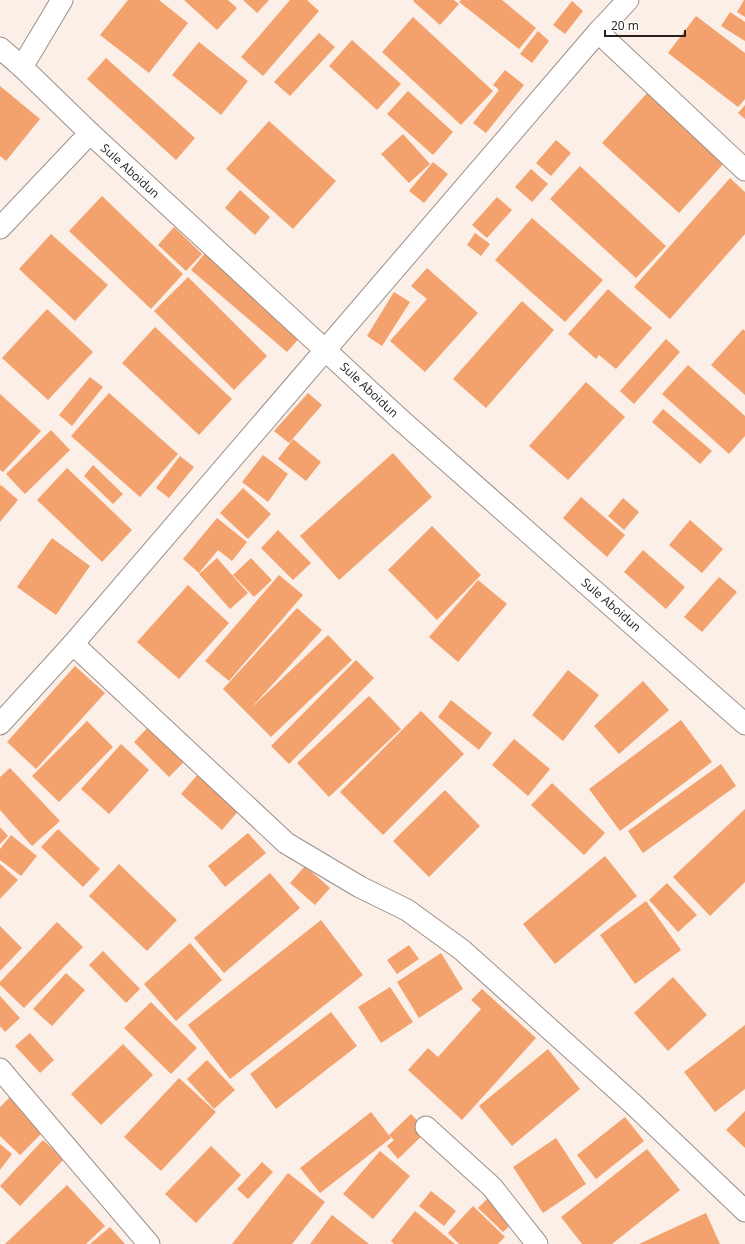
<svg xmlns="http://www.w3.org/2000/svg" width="745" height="1244" viewBox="0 0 745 1244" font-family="'Open Sans',sans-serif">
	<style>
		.building { fill: #f3a26d }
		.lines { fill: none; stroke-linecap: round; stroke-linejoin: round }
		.street-casing { stroke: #9c908a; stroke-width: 23 }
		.street { stroke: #fff; stroke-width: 21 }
		.labels { text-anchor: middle; stroke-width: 3; stroke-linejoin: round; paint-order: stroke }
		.street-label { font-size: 12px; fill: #26211f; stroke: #fff }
	</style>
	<rect width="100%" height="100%" fill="#fbefe7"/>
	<!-- building -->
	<g class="building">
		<polygon points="128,0 159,0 188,23 149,73 100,35"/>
		<polygon points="184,0 228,0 237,8 217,30"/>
		<polygon points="243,0 269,0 257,13"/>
		<polygon points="290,0 307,0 319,11 263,76 241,57"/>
		<polygon points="414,0 454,0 459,4 440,25 413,1"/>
		<polygon points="461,0 502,0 536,28 519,49 459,2"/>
		<polygon points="744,0 745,0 745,17 737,12"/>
		<polygon points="572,1 583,11 565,34 553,25"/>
		<polygon points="730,12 745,22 745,41 721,26"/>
		<polygon points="696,16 745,53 745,99 738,107 668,53"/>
		<polygon points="413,17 493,91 461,125 382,52"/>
		<polygon points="538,31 549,41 532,63 520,54"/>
		<polygon points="319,33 335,47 290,96 274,82"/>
		<polygon points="352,40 401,84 377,110 329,66"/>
		<polygon points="199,42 248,81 221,115 172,75"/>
		<polygon points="106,58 195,138 176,160 87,79"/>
		<polygon points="505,70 524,85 486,133 473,123 499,90 493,85"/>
		<polygon points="0,86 40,119 6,161 0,156"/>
		<polygon points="408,91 453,132 433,155 387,114"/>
		<polygon points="648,92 725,162 679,213 602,143"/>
		<polygon points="745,105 745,119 738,113"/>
		<polygon points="269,121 336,181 293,229 226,169"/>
		<polygon points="403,134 430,164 409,183 381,154"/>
		<polygon points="556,140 571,153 551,176 536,163"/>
		<polygon points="433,162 448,174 424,203 409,191"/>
		<polygon points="580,166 666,246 636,278 550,199"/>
		<polygon points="531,169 548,184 532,202 515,187"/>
		<polygon points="730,178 745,192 745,234 670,319 634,287"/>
		<polygon points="240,190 270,217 255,235 225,208"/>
		<polygon points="102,196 183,274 151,309 69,231"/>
		<polygon points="497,197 512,210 487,238 472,225"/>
		<polygon points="532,218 603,280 565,322 495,260"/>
		<polygon points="174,227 202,254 186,271 158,245"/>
		<polygon points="475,233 490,244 481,256 467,245"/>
		<polygon points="51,234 108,285 75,321 19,269"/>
		<polygon points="206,252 302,335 287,352 191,270"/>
		<polygon points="427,268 478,313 425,372 390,341 427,299 411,286"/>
		<polygon points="188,277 267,356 234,390 154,311"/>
		<polygon points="608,289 652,328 616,369 599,355 596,359 568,334"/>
		<polygon points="394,292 410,302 382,346 367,336"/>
		<polygon points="522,301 554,330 486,408 453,379"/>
		<polygon points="47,309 93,352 48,400 2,358"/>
		<polygon points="155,327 232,399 199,435 122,363"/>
		<polygon points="743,329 745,331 745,395 711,365"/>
		<polygon points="666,339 680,352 634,404 620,391"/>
		<polygon points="688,365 745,416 745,436 729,454 662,394"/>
		<polygon points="90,377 103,387 72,426 59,415"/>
		<polygon points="586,382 625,417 568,480 529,446"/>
		<polygon points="109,393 178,454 140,497 71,436"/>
		<polygon points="308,393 322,405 289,443 274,431"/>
		<polygon points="0,394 41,431 3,472 0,470"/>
		<polygon points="663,409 712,451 700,464 652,422"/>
		<polygon points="51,430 70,450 25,494 6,474"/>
		<polygon points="293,439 321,462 306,481 278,459"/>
		<polygon points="393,453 432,497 339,580 300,536"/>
		<polygon points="263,455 288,474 268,502 242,482"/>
		<polygon points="180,456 194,467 169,498 156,488"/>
		<polygon points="93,465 123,494 113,504 84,476"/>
		<polygon points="67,468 132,530 102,562 37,500"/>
		<polygon points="1,485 18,500 0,522 0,486"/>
		<polygon points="243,488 271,514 248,539 220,513"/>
		<polygon points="581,497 625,535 607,557 563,518"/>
		<polygon points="623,498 639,512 624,530 608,516"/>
		<polygon points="217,518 247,542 232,561 218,550 199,573 183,559"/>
		<polygon points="690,520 723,549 702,573 669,545"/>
		<polygon points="432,526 481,575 437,620 388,570"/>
		<polygon points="278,530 311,563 293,580 261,548"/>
		<polygon points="52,538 90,566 56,615 17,587"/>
		<polygon points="643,550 685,587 666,609 624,572"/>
		<polygon points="217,558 248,593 230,609 199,574"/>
		<polygon points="251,558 272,580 254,597 233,575"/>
		<polygon points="279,575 303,595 229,681 205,661"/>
		<polygon points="719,577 737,592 702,632 684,617"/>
		<polygon points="478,580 507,604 458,662 429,637"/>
		<polygon points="188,585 229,623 179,679 137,642"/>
		<polygon points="297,608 322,630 251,708 328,635 352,660 271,737 223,689"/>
		<polygon points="356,660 374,678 289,764 271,746"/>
		<polygon points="75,666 105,693 36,769 7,742"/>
		<polygon points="568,670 599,695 563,741 532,715"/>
		<polygon points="643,681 669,710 619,754 594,726"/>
		<polygon points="369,696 401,729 329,797 297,763"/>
		<polygon points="451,700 492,733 479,750 438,717"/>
		<polygon points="421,711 464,754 383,835 340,792"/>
		<polygon points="681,720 712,762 620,831 589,789"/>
		<polygon points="87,721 113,747 59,802 32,776"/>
		<polygon points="150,725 186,760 169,777 134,742"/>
		<polygon points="514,739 550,769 528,796 492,765"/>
		<polygon points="121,744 149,770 109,814 81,789"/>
		<polygon points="721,764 736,786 643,853 628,831"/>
		<polygon points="10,768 60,821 32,846 0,810 0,777"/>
		<polygon points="199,773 240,809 222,830 181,794"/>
		<polygon points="552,783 605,833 584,855 531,805"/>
		<polygon points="445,790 480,826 429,877 393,841"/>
		<polygon points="745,809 745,882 710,916 673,877"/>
		<polygon points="0,827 8,836 0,844"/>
		<polygon points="58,829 100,869 83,887 41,847"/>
		<polygon points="248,833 266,853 225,887 208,866"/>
		<polygon points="11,835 37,856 21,876 0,860 0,849"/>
		<polygon points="605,856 637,896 555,964 523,924"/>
		<polygon points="0,864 18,880 0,899"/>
		<polygon points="119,864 177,920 147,951 89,896"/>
		<polygon points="305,866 330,888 315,905 290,883"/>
		<polygon points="270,873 300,908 224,973 194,938"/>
		<polygon points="667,883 697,915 678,932 649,900"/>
		<polygon points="646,901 681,950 635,984 600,935"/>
		<polygon points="321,920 363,975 230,1079 188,1025"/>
		<polygon points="57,922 83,947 24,1008 0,985 0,982"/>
		<polygon points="0,926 22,948 0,971"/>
		<polygon points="190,943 222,980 176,1021 144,984"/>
		<polygon points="409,945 419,959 397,974 387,960"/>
		<polygon points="103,951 140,989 126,1003 89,965"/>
		<polygon points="441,953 463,989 419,1018 397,982"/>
		<polygon points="66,973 85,990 52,1026 33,1009"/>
		<polygon points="673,977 707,1015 668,1051 634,1013"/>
		<polygon points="390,987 413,1022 381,1043 358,1007"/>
		<polygon points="482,989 536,1038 462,1120 408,1070 428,1048 438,1057 481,1009 471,1000"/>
		<polygon points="0,996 20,1018 5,1032 0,1026"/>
		<polygon points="151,1002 197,1048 171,1074 124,1028"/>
		<polygon points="331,1012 357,1046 276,1109 250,1074"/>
		<polygon points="745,1025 745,1089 715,1112 684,1072"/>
		<polygon points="30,1033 54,1060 40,1073 15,1046"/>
		<polygon points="123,1044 153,1075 101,1125 71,1094"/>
		<polygon points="548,1049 580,1089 512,1146 479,1106"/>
		<polygon points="207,1060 235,1090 214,1109 187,1079"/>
		<polygon points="179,1078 216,1112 161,1171 124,1137"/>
		<polygon points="10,1097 44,1131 20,1155 0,1136 0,1107"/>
		<polygon points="745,1111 745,1148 726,1130"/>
		<polygon points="371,1112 391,1138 320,1193 300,1168"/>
		<polygon points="411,1114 427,1131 398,1159 387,1146 394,1140 389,1135"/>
		<polygon points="625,1117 644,1141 596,1179 577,1155"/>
		<polygon points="556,1138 586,1184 543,1213 513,1167"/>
		<polygon points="43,1140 64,1159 20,1206 0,1186"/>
		<polygon points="0,1144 12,1154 0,1170"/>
		<polygon points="211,1146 241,1175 196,1223 165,1194"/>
		<polygon points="647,1149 680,1190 612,1244 582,1244 561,1217"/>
		<polygon points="380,1151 410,1176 373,1219 343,1194"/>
		<polygon points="262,1162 273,1172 248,1199 237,1189"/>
		<polygon points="288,1173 325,1202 292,1244 232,1244"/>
		<polygon points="67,1185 105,1226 86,1244 5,1244"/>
		<polygon points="431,1191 456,1211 444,1226 419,1206"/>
		<polygon points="490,1196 515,1221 503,1232 478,1208"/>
		<polygon points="473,1206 505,1237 498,1244 459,1244 448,1233"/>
		<polygon points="415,1211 455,1244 394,1244 391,1241"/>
		<polygon points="706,1213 720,1244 639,1244"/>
		<polygon points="332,1215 369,1244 310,1244"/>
		<polygon points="110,1227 125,1244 90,1244"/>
	</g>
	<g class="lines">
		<!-- street casing -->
		<g class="street-casing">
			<g id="street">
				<polyline points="598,32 745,170"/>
				<polyline points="0,48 22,67 90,133 402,421 745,724"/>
				<polyline points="22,67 62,0"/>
				<polyline points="0,228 90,133"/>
				<polyline points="73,644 286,843 360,887 407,910 462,950 633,1104 745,1211"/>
				<polyline points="0,724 73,644 598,32 628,0"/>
				<polyline points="0,1069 149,1244"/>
				<polyline points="426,1127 492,1187 537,1244"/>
			</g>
		</g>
		<!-- street -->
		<use href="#street" class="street"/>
	</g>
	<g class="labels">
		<!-- street labels -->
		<g class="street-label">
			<text transform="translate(130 171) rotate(42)" y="4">Sule Aboidun</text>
			<text transform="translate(369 390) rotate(43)" y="4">Sule Aboidun</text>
			<text transform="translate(611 605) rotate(41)" y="4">Sule Aboidun</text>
		</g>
	</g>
	<!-- scale -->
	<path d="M605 30v6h80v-6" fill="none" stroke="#26211f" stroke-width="2"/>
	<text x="611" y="30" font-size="12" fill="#26211f" stroke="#ffffff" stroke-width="3" paint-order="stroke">20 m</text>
</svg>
